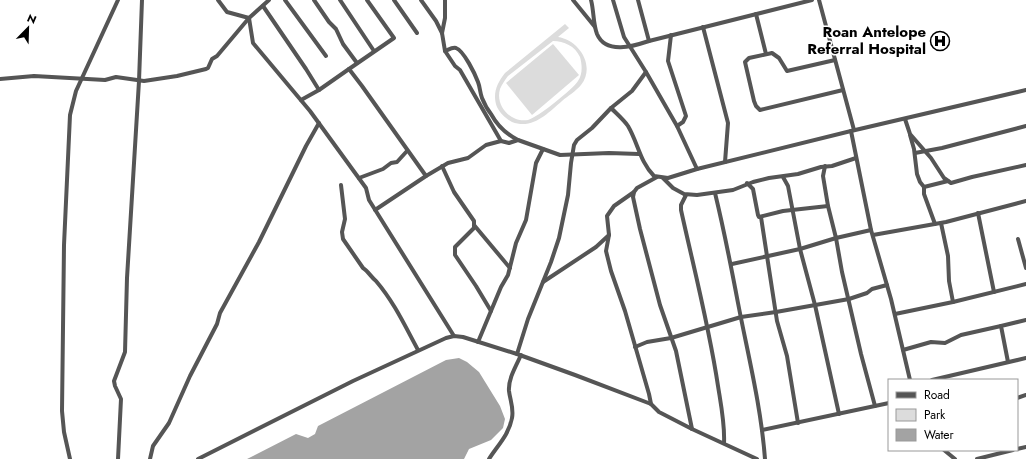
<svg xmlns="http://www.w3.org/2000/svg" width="1026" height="459" viewBox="0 0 1026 459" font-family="Jost,sans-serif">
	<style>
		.green { fill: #dcdcdc; fill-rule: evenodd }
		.water { fill: #a3a3a3 }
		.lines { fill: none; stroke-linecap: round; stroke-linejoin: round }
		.minor { stroke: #555; stroke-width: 4 }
		.labels { text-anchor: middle; stroke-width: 3; stroke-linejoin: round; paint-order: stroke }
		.poi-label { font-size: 15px; font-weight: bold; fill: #000; stroke: #fff; text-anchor: end }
	</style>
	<rect width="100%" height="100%" fill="#fff"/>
	<!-- green -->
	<g class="green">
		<path d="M565,24L569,28L558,37C579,40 596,66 581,85C576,91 568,96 562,101C548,113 533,130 512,122C506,119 500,113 497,107C492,94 497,83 505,73ZM553,41C564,41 575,46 580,57C582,64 583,74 578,81C573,89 537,118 528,120C511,123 495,106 500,89C502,84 505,80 508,76Z"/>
		<polygon points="553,44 579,75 532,115 506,83"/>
	</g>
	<!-- water -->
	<polygon class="water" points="459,358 467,362 479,372 500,406 505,419 503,428 491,440 469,449 464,459 247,459 296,434 308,438 315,434 318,426 446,360"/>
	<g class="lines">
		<!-- minor -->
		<g class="minor">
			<polyline points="218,0 227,12 249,18 253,43 310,111 366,188 369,200 454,336"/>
			<polyline points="285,0 326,56"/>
			<polyline points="314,0 329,22 336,29 343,44 357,63"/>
			<polyline points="340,0 374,51"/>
			<polyline points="367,0 394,38 349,69 362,86 426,176 448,163 468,158 486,145 501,141 509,143 518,140 560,155 609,153 639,154"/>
			<polyline points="394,0 417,33"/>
			<polyline points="421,0 436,21 442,33 445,51 455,66 460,70 501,141"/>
			<polyline points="573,0 595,27"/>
			<path d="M591,0C594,11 593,24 597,34C606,55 634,46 649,41L812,0"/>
			<polyline points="613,0 624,37 646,72 677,126 697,169 851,131 1026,90"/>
			<polyline points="638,0 649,41"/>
			<polyline points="819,0 854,130"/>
			<polyline points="263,6 306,69 319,90"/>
			<polyline points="756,14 766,54"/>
			<polyline points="703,27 728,123 725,162"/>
			<polyline points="442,33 445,18 445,0"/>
			<polyline points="671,35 668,61 686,116 683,122 677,126"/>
			<path d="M445,51C448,50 452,47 456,48C464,51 475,74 478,82C480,87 480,93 482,98C484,103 487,109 491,114C497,125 506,134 518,140"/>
			<polyline points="835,60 787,71 779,58 772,53 749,58 745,62 754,101 756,106 760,110 843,90"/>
			<polyline points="0,79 34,76 105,80 116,77 144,81 177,76 206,69 208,68 212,59 217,56 249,18 269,0"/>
			<polyline points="301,100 319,90 349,69"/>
			<polyline points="611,108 632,91 646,72"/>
			<polyline points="905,119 910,134 931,158 944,178 951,183 972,177 1026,165"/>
			<polyline points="851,131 871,230 891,299 910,380"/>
			<polyline points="910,135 914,149 917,174 920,182 924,187 924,194 935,224"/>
			<polyline points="915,153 942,148 1026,126"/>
			<polyline points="442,166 454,192 474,221 474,228 455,247 455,255 476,286 491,311"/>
			<polyline points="825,166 823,176 828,206"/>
			<polyline points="657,177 637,188 634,192 633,197 640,229 660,305 676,351 692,429"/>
			<polyline points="783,177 788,186 800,249 815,305 839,414"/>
			<polyline points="359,178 383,169 391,163 397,162 407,151"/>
			<polyline points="663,178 673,188 684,194 697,195 733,190 753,182 769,178 798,174 821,167 832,166 856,158"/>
			<polyline points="747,183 753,189 758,215 759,217 783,211 828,206 836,238 871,230"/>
			<path d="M341,185L345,219L342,232L343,239L363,268C368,271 371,277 376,281C394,302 405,326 418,350"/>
			<polyline points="924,187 948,181"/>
			<path d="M715,193C724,230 731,266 738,303C748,355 761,406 765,459"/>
			<path d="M686,195L681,205V210C694,269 709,326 718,386C721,405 725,424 724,443"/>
			<polyline points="375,210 426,176"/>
			<polyline points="978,213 994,292"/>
			<polyline points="761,217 777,321 787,356 798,423"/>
			<polyline points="941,223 948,256 949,281 953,302"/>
			<polyline points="474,225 510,268"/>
			<polyline points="609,235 606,251 611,271 625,311 649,394 651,404"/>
			<polyline points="873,235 946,222 1026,201"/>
			<polyline points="1018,239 1026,268"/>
			<polyline points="732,264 800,249 836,238 842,272 861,354 875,406"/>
			<polyline points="543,282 596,247 609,235 607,216 614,206 634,192"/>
			<polyline points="895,314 953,302 1026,284"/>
			<polyline points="478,342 501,287 508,275 516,243 526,220 536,163 543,149"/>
			<polyline points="635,347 647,342 671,338 741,317 776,312 849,299 867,293 872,289 887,285"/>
			<polyline points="903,350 931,342 945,343 961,335 1001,326"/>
			<path d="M517,354L528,319L551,262L559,238L568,195L571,163L574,145L577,140L592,128L611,108C617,114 624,120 628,126C638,143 640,162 654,176L668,178L697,169"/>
			<polyline points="1008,362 1001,326 1026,320"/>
			<polyline points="932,380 1026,358"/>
			<polyline points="1017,398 1026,395"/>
			<polyline points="762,430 889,403"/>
			<polyline points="1017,449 1026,447"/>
			<polyline points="944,450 955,459"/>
			<polyline points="70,459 64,432 62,411 64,245 70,115 76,91 118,0"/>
			<polyline points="118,459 121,399 115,386 114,381 125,352 127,278 139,81 142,0"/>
			<polyline points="150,459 153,446 169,423 190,376 217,324 220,313 259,242 306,146 319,123"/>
			<polyline points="198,459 353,381 446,338 454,336 463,337 517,354 575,375 651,404 659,412 692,429 757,459"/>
			<path d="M489,459C497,446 509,435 512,418C514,408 510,400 509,391C508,379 516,366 521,355"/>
			<polyline points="977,459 1013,450"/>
		</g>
	</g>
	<!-- icons -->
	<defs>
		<g id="hospital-ring" transform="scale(1)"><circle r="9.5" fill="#fff" stroke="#000" stroke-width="1.5"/><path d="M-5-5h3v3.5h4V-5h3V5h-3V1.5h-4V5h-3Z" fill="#000"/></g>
	</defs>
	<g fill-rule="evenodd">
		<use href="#hospital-ring" x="940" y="41"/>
	</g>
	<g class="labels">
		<!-- poi labels -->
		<g class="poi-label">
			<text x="926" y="37">Roan Antelope<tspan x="926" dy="17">Referral Hospital</tspan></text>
		</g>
	</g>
	<!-- legend -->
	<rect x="888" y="379" width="130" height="72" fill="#ffffff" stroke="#999999"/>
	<rect x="896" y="392" width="20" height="6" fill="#555555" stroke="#999999"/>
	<text x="924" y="399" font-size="12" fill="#000000">Road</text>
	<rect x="896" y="409" width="20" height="12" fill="#dcdcdc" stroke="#999999"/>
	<text x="924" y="419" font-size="12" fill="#000000">Park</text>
	<rect x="896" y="429" width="20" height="12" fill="#a3a3a3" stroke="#999999"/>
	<text x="924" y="439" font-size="12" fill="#000000">Water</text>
	<!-- north arrow -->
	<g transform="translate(28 28) rotate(23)" stroke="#ffffff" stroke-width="3" paint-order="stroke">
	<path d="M0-3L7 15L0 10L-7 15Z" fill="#000000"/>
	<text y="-6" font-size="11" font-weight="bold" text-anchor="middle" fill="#000000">N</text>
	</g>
</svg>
